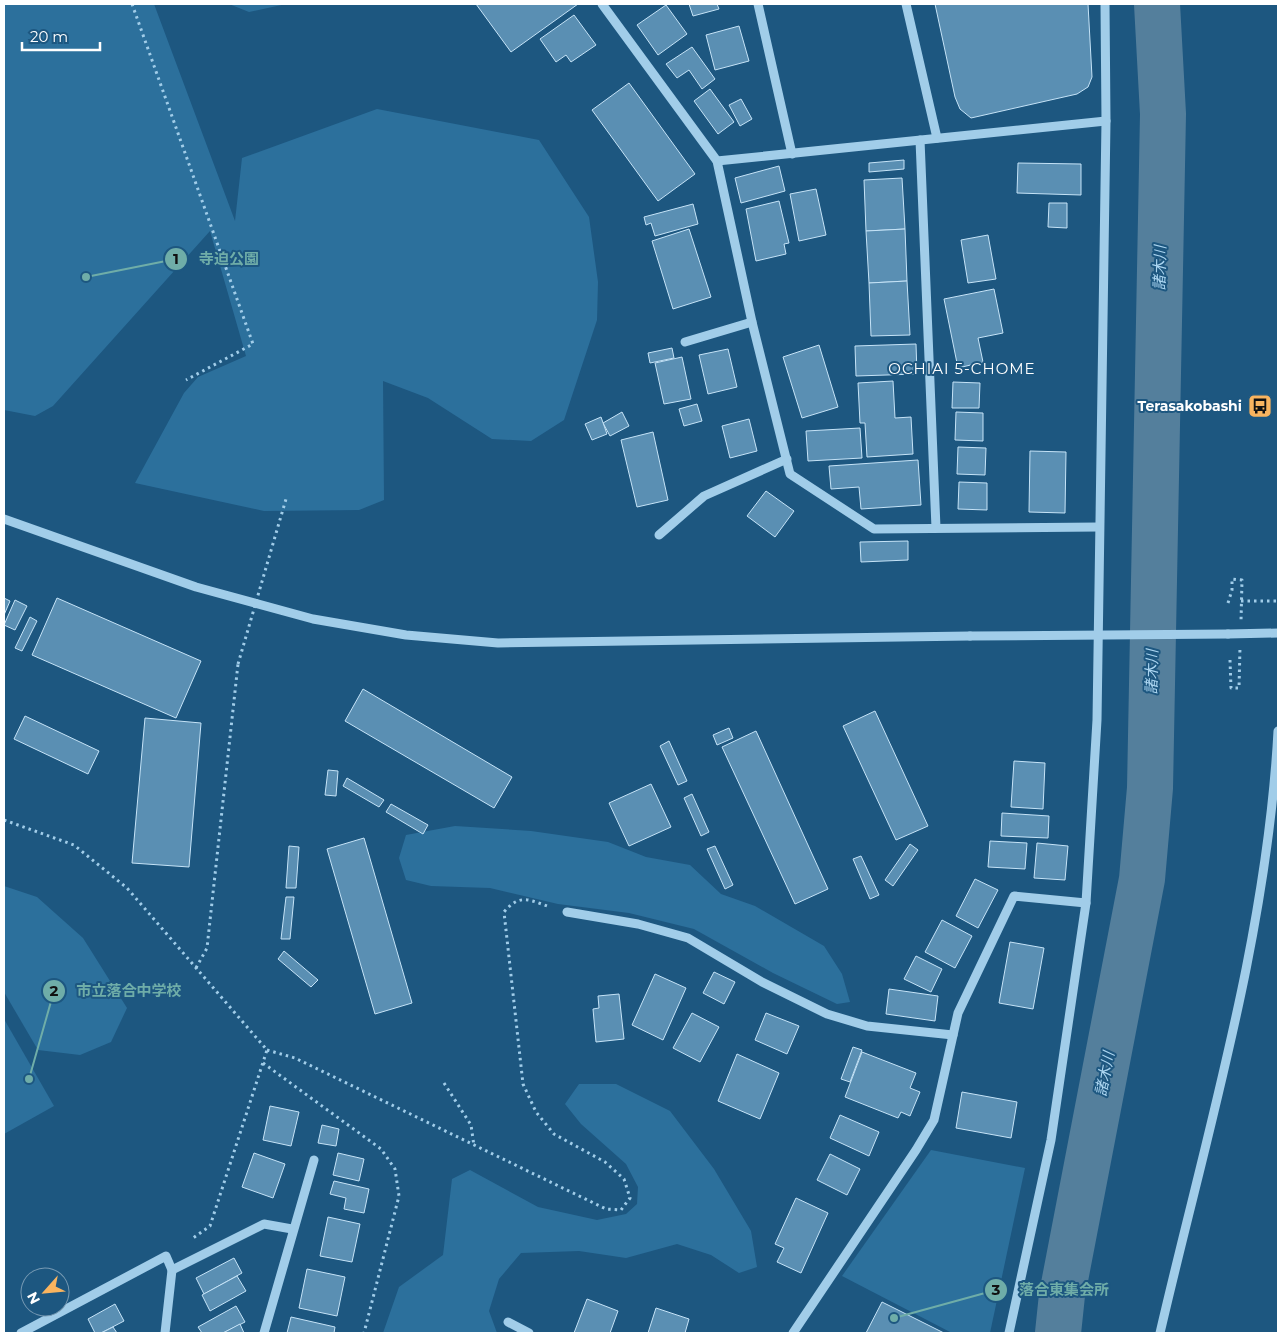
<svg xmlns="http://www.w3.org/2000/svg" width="1282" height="1337" viewBox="0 0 1282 1337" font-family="Montserrat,'Noto Sans JP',sans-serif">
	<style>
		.green { fill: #2c709c }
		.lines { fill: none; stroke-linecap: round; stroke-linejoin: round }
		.river { stroke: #547f9c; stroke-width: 46 }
		.building { fill: #5a8fb3; stroke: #c5e3f7 }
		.path { stroke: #a1cde9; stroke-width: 3; stroke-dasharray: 2.5 4; stroke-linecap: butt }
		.minor { stroke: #a1cde9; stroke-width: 9 }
		.path-bridge { stroke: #a1cde9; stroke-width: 3; stroke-dasharray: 2.5 4; stroke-linecap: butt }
		.minor-bridge { stroke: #a1cde9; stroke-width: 9 }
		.labels { text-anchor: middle; stroke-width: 4; stroke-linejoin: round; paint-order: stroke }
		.poi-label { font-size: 14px; font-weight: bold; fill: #fff; stroke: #1d5780; text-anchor: end }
		.water-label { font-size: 15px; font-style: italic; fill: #acd6f1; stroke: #1d5780 }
		.neighbourhood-label { font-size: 15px; letter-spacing: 1px; fill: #fff; stroke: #1d5780 }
		.leader { fill: none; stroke: #6fada8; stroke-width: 2 }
		.callout-dot { fill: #6fada8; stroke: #1d5780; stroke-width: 2 }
		.mark-label { font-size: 15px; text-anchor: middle; font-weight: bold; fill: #111 }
		.callout-label { font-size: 15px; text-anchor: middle; font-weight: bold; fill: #6fada8; stroke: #1d5780; stroke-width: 4; stroke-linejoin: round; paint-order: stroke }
	</style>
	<rect width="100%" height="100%" fill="#1d5780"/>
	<!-- green -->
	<g class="green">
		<polygon points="4,4 154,4 235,221 242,158 377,109 539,140 589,217 598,282 597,320 564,420 531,441 492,439 428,398 383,381 384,500 359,510 264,511 135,483 184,393 198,377 246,356 210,231 53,406 35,416 4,410"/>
		<polygon points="229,4 286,4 249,12"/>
		<polygon points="455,826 531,831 608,842 646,857 690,865 721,894 755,906 824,946 842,974 850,1002 837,1004 773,973 694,929 629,913 558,904 490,888 431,886 406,880 399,858 406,835"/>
		<polygon points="4,886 37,897 83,938 127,1008 111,1042 80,1055 38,1050 4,992"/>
		<polygon points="4,1019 54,1106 4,1134"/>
		<polygon points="579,1084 616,1084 670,1111 714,1169 751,1231 757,1267 739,1273 711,1255 677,1244 626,1258 579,1251 521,1253 499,1279 489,1311 497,1333 383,1333 399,1287 443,1255 452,1179 470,1170 538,1207 597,1220 626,1214 637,1204 638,1187 626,1164 581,1124 565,1104"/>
		<polygon points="931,1150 1025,1168 990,1333 952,1333 842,1276"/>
	</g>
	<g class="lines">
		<!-- river -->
		<polyline class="river" points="1058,1333 1062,1295 1142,879 1150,788 1163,114 1157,4"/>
	</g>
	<!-- building -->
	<g class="building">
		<polygon points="476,4 578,4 511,52"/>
		<polygon points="689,4 717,4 719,9 693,16"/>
		<polygon points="935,4 1088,4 1092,77 1088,87 1077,94 971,118 960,109 955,97"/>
		<polygon points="666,5 687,34 658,55 637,25"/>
		<polygon points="574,15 596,45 571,62 566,55 556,62 540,39"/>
		<polygon points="739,26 749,61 715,70 706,35"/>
		<polygon points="692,47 715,79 702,89 689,70 677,78 666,64"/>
		<polygon points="629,83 695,174 658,201 592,110"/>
		<polygon points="710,89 734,122 718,134 694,101"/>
		<polygon points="741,99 752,119 740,126 729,105"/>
		<polygon points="904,160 904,169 869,172 869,163"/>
		<polygon points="1018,163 1081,164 1081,195 1017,193"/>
		<polygon points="779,166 785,191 741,203 735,178"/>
		<polygon points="902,178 905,229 866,231 864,180"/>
		<polygon points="816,189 826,235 799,241 790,194"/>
		<polygon points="779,201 789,243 784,244 786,254 756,261 746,209"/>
		<polygon points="1049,203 1067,203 1067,228 1048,227"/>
		<polygon points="693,204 698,224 655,236 651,223 646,225 644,217"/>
		<polygon points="689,229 711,297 673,309 652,241"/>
		<polygon points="905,229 907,281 869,283 866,231"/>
		<polygon points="988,235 996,279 968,283 961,240"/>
		<polygon points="907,281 910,335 871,336 869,283"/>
		<polygon points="994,289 1003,333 978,338 983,362 958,368 944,299"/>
		<polygon points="916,344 917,374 856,376 855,346"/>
		<polygon points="819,345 838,407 802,418 783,357"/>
		<polygon points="672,348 674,358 650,363 648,353"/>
		<polygon points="728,349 737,387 708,394 699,355"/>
		<polygon points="682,357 691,399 664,404 655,363"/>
		<polygon points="893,381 895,418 911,417 913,454 867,457 865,423 860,423 858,383"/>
		<polygon points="953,382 980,383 979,408 952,408"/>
		<polygon points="697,404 702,421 684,426 679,409"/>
		<polygon points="622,412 629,426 610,436 603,423"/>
		<polygon points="956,412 983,413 983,441 955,440"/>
		<polygon points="601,417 607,434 592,440 585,424"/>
		<polygon points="749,419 757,451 730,458 722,426"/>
		<polygon points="860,428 862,458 808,461 806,431"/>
		<polygon points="653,432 668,500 637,507 621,440"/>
		<polygon points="958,447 986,448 985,475 957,474"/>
		<polygon points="1030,451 1066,452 1065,513 1029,512"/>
		<polygon points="918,460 921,505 861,509 859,487 831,489 829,466"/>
		<polygon points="959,482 987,483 987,510 958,509"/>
		<polygon points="766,491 794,511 775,537 747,516"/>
		<polygon points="908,541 908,560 861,562 860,542"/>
		<polygon points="4,598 10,601 4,615"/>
		<polygon points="57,598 201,661 176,718 32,655"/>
		<polygon points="15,600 27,606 15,630 4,625"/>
		<polygon points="30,617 37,621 22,651 15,648"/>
		<polygon points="363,689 512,777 494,808 345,721"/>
		<polygon points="875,711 928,826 896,840 843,726"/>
		<polygon points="25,716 99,751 88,774 14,739"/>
		<polygon points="145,718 201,723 189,867 132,863"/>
		<polygon points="729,728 733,738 717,745 713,735"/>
		<polygon points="756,731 828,889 795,904 722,747"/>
		<polygon points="669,741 687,781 678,785 660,746"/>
		<polygon points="1014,761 1045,763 1043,809 1011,807"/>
		<polygon points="328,770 338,771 336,796 325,795"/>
		<polygon points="347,778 384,800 379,807 343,786"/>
		<polygon points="651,784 671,827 629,846 609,803"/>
		<polygon points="692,794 709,832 701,836 684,798"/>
		<polygon points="391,804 428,825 423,834 386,812"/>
		<polygon points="1002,813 1049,816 1048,838 1001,836"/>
		<polygon points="364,838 412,1003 375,1014 327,849"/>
		<polygon points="990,841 1027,843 1025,869 988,867"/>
		<polygon points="1037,843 1068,846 1065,880 1034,878"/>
		<polygon points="910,844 918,850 893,886 885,880"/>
		<polygon points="289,846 299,847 296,888 286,888"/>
		<polygon points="715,846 733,885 725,889 707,849"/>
		<polygon points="861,856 879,895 870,899 853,859"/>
		<polygon points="975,879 998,890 978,928 956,916"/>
		<polygon points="286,897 294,897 290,939 281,939"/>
		<polygon points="942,920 972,936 955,968 925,952"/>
		<polygon points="1010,942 1044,948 1033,1009 999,1003"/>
		<polygon points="284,951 318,980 311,987 278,959"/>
		<polygon points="916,956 942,969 931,992 904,979"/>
		<polygon points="714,972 735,982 724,1004 703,993"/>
		<polygon points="655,974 686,988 663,1040 632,1025"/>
		<polygon points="889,989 938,996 935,1021 886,1014"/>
		<polygon points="619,994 624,1039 596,1042 593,1009 599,1008 598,996"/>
		<polygon points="692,1013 719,1027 700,1062 673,1048"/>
		<polygon points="766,1013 799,1026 787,1054 755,1040"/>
		<polygon points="853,1047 862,1050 850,1082 841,1079"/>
		<polygon points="862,1052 916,1073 910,1088 920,1092 910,1116 901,1112 898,1118 845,1097"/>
		<polygon points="737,1054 779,1073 760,1119 718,1101"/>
		<polygon points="962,1092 1017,1102 1011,1138 956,1128"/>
		<polygon points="270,1106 299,1112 291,1146 263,1140"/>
		<polygon points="840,1115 879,1132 869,1156 830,1138"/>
		<polygon points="322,1125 339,1129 336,1146 318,1143"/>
		<polygon points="254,1153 285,1164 273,1198 242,1187"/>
		<polygon points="338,1153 364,1159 359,1181 333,1175"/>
		<polygon points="830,1154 860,1169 847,1195 817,1180"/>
		<polygon points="334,1181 369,1189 364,1213 344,1209 346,1198 330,1194"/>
		<polygon points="796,1198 828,1213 801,1273 777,1262 784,1248 775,1244"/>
		<polygon points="328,1217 360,1224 352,1262 320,1256"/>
		<polygon points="234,1258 242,1273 204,1294 196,1278"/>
		<polygon points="307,1269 345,1277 337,1316 299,1308"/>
		<polygon points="237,1276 246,1291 210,1311 202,1295"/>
		<polygon points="587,1299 618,1311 610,1333 574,1333"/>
		<polygon points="882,1302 944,1333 866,1333"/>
		<polygon points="115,1304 124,1321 101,1333 95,1333 88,1319"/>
		<polygon points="236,1306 245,1322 223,1333 202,1333 198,1327"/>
		<polygon points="656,1308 689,1319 685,1333 648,1333"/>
		<polygon points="291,1317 335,1327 334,1333 287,1333"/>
		<polygon points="240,1324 244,1333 223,1333"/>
		<polygon points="113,1327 117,1333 101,1333"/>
	</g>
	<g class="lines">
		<!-- path -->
		<g class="path">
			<polyline points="132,4 253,344 186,380"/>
			<polyline points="1241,601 1278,601"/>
			<polyline points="4,820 74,845 127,888 267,1050 210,1226 193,1238"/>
			<polyline points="196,968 207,948 238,664"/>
			<path d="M267,1050L295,1058L606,1209L621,1210L630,1198L624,1179L605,1162L554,1134L536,1112L523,1084L504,912C520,893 529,900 550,907"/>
			<polyline points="263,1063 381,1149 395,1169 399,1196 364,1333"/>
			<polyline points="444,1083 471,1125 474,1146"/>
		</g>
		<!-- minor -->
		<g class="minor">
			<polyline points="602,4 717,161 752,322 790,474 874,529 1099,527"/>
			<polyline points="758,4 792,154"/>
			<polyline points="906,4 937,138"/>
			<polyline points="920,140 936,528"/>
			<polyline points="717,161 1106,121"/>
			<polyline points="685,342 752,322"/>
			<polyline points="4,519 196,587 313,619 406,635 498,643 970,636"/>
			<polyline points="659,535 704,496 787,459"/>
			<polyline points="1228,634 1278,633"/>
			<polyline points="567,912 638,924 688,938 762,982 827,1014 867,1026 953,1035"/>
			<polyline points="172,1270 264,1224 292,1229"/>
			<polyline points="508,1322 529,1333"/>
			<polyline points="21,1333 166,1256 172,1270 165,1333"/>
			<polyline points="264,1333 314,1160"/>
			<polyline points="793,1333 916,1150 934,1120 958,1013 1014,896 1086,903"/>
			<polyline points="1009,1333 1051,1140 1086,903 1097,720 1106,121 1105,4"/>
			<path d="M1160,1333C1206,1135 1267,936 1278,731"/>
		</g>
		<!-- path-bridge -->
		<g class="path-bridge">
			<polyline points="1228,603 1232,590 1232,579 1242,580 1241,621"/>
			<polyline points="1230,660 1231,688 1239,688 1240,647"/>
			<polyline points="238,664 286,499"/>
		</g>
		<!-- minor-bridge -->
		<polyline class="minor-bridge" points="970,636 1228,634"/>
	</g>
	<!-- icons -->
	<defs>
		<g id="bus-square" transform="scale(1.25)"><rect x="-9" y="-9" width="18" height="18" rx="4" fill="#f9b45f" stroke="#1d5780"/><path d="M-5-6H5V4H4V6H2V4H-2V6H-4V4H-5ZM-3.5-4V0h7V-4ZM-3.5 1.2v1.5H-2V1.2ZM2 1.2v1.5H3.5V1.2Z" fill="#111"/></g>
	</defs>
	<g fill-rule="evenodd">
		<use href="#bus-square" x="1260" y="406"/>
	</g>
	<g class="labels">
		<!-- poi labels -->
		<g class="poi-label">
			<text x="1242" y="411">Terasakobashi</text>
		</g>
		<!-- water labels -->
		<g class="water-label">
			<text transform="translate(1160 268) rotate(-89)" y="5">諸木川</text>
			<text transform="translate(1152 672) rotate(-89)" y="5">諸木川</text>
			<text transform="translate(1105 1074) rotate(-79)" y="5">諸木川</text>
		</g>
		<!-- neighbourhood labels -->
		<g class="neighbourhood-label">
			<text x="962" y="374">OCHIAI 5-CHOME</text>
		</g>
	</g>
	<!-- callouts -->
	<path class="leader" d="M86 277L176 259M29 1079L54 991M894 1318L996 1290"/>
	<g class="callout-dot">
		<circle cx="86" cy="277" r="5"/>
		<circle cx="29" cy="1079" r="5"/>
		<circle cx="894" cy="1318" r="5"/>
		<circle cx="176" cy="259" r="12"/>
		<circle cx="54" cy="991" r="12"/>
		<circle cx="996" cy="1290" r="12"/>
	</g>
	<g class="mark-label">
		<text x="176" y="264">1</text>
		<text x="54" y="996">2</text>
		<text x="996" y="1295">3</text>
	</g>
	<g class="callout-label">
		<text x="229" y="264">寺迫公園</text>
		<text x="129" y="996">市立落合中学校</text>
		<text x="1064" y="1295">落合東集会所</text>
	</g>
	<!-- border -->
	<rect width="1282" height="1337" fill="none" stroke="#ffffff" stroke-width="10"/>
	<!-- north arrow -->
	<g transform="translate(45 1292) rotate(243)"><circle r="24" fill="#1d5780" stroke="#779ab3"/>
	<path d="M0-4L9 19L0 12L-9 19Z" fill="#f9b45f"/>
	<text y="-8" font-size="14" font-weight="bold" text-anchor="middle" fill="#ffffff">N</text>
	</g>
	<!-- scale -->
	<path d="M22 42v8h78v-8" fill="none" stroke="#ffffff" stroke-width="2.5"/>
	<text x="30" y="42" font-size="15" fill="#ffffff" stroke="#1d5780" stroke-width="4" paint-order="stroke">20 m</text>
</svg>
